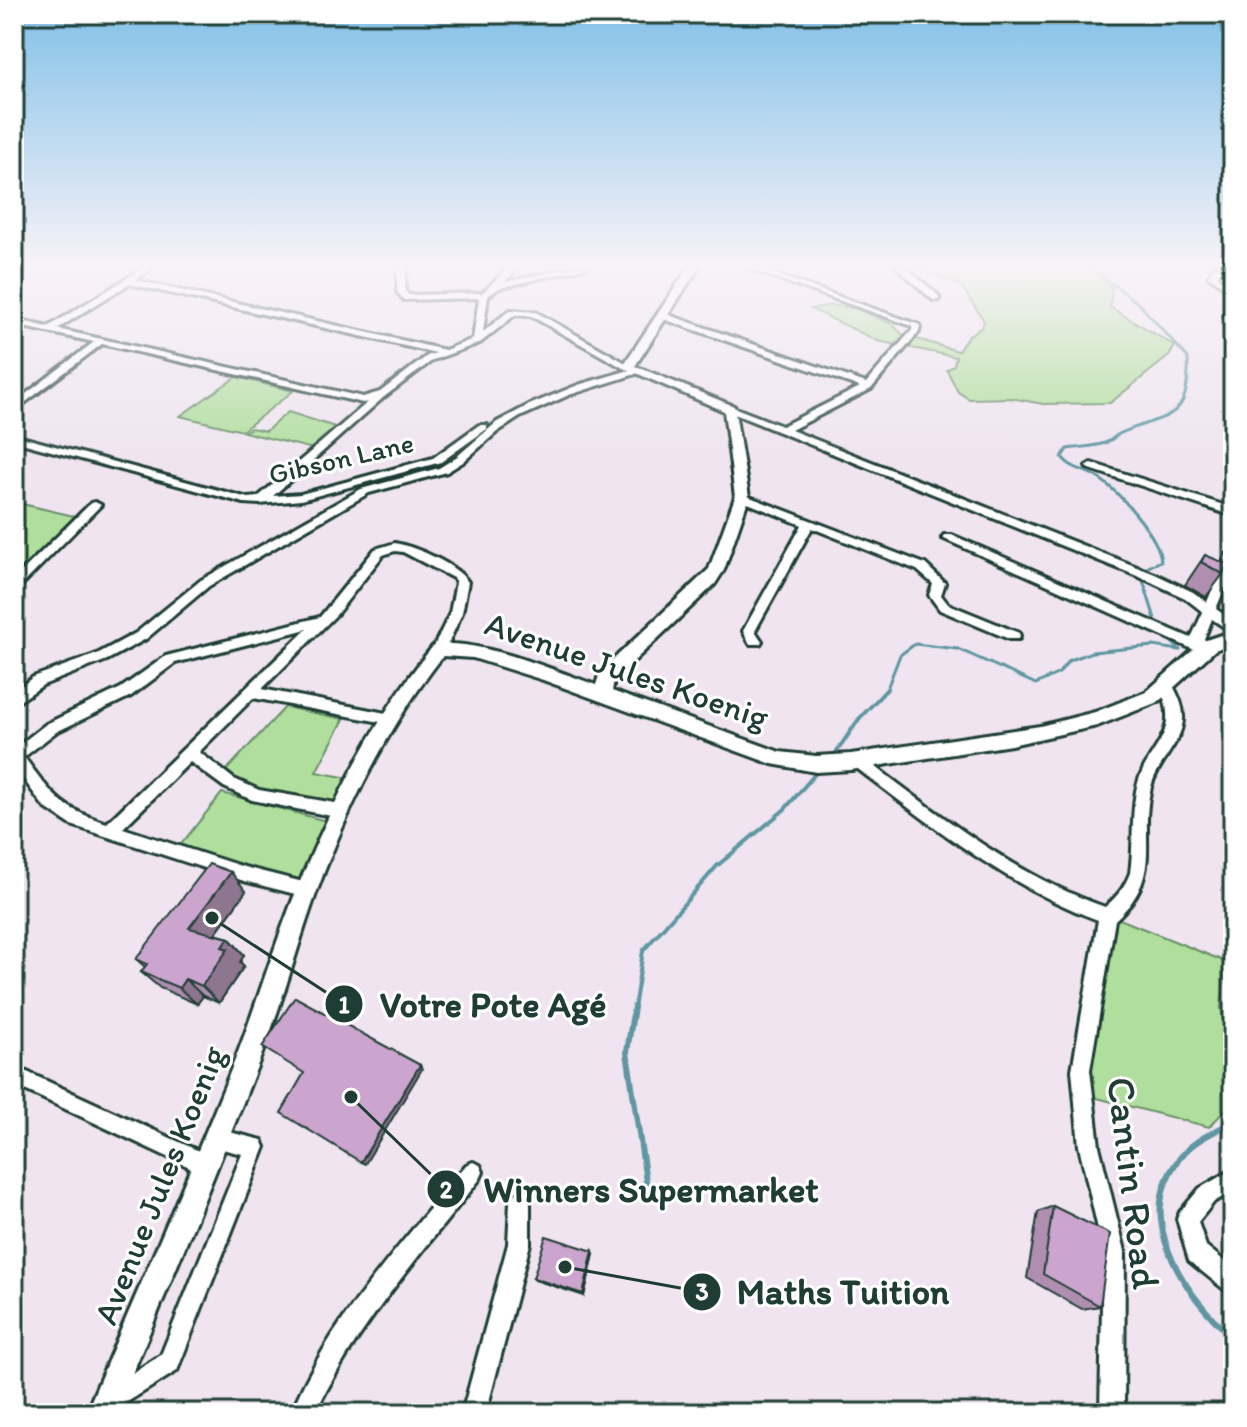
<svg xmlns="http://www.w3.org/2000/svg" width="1247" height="1427" viewBox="0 0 1247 1427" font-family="Itim,sans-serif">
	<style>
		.green { fill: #afde9d; stroke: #678e68; stroke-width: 2 }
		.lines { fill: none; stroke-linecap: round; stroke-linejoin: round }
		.stream-far2 { stroke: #5e96a1; stroke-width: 3 }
		.stream-far1 { stroke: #5e96a1; stroke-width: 4 }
		.stream { stroke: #5e96a1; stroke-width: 6 }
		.minor-casing { stroke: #1f3d34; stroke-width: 6 }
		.tertiary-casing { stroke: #1f3d34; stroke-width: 6 }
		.minor { fill: #fff; fill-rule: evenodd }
		.tertiary { fill: #fff; fill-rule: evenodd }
		.wall { fill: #af8eb0; stroke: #1f3d34; stroke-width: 2 }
		.shaded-wall { fill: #8e7490; stroke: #1f3d34; stroke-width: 2 }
		.building { fill: #cba5cd; stroke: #1f3d34; stroke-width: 2 }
		.labels { text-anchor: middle; stroke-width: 6; stroke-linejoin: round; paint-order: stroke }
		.far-street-label { font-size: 28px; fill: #1f3d34; stroke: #fff }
		.street-label { font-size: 34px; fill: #1f3d34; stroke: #fff }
		.near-street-label { font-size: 40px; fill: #1f3d34; stroke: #fff }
		.leader { fill: none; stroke: #1f3d34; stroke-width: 3 }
		.callout-dot { fill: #1f3d34; stroke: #fff; stroke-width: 3 }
		.mark-label { font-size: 24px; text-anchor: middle; font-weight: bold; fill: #fff }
		.callout-label { font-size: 36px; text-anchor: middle; font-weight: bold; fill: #1f3d34; stroke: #fff; stroke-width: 6; stroke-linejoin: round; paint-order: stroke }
	</style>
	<rect width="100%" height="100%" fill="#efe4f0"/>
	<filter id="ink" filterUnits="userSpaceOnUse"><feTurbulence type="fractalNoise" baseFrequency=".0125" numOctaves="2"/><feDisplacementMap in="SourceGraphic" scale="16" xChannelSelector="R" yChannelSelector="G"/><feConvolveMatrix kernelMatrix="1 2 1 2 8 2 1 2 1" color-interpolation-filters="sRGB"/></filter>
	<g filter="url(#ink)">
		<!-- green -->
		<g class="green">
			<polygon points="914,267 1090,267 1112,288 1110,307 1175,346 1169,356 1110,403 1043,404 1011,398 969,399 958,392 947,370 954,365 956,357 878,341 811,309 832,305 857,309 892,324 903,335 958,351 968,336 982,327 984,321 961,286"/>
			<polygon points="236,377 293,391 242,431 180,416"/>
			<polygon points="288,412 338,428 313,449 244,432 251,428 266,431"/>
			<polygon points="14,502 78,517 14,575"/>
			<polygon points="285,707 344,719 316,772 349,778 336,806 254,791 222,775"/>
			<polygon points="222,793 326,821 317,852 302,884 179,847"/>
			<polygon points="1117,918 1226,962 1221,1007 1233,1075 1233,1102 1209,1127 1093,1097 1089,1072 1106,931"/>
		</g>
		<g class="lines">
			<!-- stream-far2 -->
			<g class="stream-far2">
				<path d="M1091,267L1140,305L1188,358C1190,423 1169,412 1121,433C1116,435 1111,441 1105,443C1094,447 1079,447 1067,449L1062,457C1071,469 1083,469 1095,476C1116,488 1160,537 1161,561L1140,571L1157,625"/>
				<polyline points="1164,635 1180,650"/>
				<polyline points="886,691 900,655 915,644 958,649 1036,684 1059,673 1068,661 1092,652 1153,646 1179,650"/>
				<polyline points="1230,691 1228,685 1233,677"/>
			</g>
			<!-- stream-far1 -->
			<g class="stream-far1">
				<polyline points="1229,689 1233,703"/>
				<polyline points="833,757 859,719 887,689"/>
				<polyline points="1233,964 1228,983 1233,999"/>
				<polyline points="634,1009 643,951 717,866 785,809 815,774"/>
			</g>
			<!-- stream -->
			<g class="stream">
				<polyline points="634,1007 627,1052 647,1188"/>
				<path d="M1233,1121C1218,1131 1199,1137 1186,1151C1127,1213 1183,1293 1233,1338"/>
			</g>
			<!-- minor casing -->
			<g class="minor-casing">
				<g id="minor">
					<path d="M145,267H154L135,280L445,350L473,339L479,298L404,300L397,292L398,267H406L405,291L409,295L482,293L510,267H518L505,282L574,267H588L499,288L488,296L483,332L510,310L536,312L633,367L625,369L531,316L515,315L480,343L433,360L384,397L273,496L301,494L433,458L479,425H487V429L441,462L301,500L260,504L244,503L14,441V435L248,498L258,497L368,402L363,403L102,344L14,411V403L94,342L14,325V319L48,327ZM129,284L436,353L427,356L380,392L363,397L57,329Z"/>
					<polygon points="744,267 755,267 920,325 919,332 871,389 791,430 1155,574 1193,592 1207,602 1227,554 1233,550 1233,568 1216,609 1233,621 1233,633 1212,619 1204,639 1212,649 1205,654 1199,652 942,538 944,535 952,535 1191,638 1203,612 1185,598 1147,580 727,411 727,407 733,407 782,426 860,387 660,318 660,314 666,314 866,383 912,330 912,326"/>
					<polygon points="896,267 905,267 939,296 939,300 933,300"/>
					<polygon points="1215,267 1223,267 1217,276 1233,287 1233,293 1208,276"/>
					<polygon points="633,369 636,370 636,374 569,395 520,417 497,432 463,462 447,472 369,493 209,586 146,639 107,660 43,685 14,705 14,692 33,677 97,654 136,633 201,580 361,489 439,468 455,458 497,422 529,405 578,385"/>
					<polygon points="1091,463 1233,508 1233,516 1087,468 1086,466"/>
					<polygon points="742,494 925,564 945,583 941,595 948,604 1019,633 1020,636 1019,639 1009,639 940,610 929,595 933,584 917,570 812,528 755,631 762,641 760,644 750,644 743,631 802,525 738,499 738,495"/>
					<polygon points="95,502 101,505 99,507 18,589 14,590 14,579 91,503"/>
					<path d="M395,543C416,547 456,564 468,582L462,613L444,653L439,655L432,650L450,613L456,582L453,578L403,552L395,551L383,555L336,615L262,689L391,714L396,715L398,719L396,723L391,724L253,698L199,752L234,779L259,790L341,804L346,806L349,811L346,816L341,818L252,800L224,787L190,762L123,828L244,867L307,883L313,885L315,890L313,895L307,897L244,881L71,825L44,807L14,766V749L46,724L121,688L166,656L320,617L375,549ZM307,629L107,823C60,808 53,796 24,757L56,732L131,696L175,663Z"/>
					<path d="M1167,683L1172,684C1178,695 1184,707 1183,720C1181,744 1157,763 1151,787C1138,841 1165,875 1115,920L1090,1070L1099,1146L1125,1251L1124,1413H1100L1103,1251L1079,1146L1072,1070L1098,920C1006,886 931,825 854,766L852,762L854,758H864C940,815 1014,875 1105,907C1117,897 1124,888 1130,873C1134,846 1131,818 1136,791C1144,747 1183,738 1160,688Z"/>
					<polygon points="14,1066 214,1158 217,1165 214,1172 207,1175 200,1172 14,1085"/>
					<polygon points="217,1129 262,1140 265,1147 177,1371 111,1412 103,1408 99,1400 103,1392 161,1355 242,1154 210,1146 207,1139 210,1132"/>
					<path d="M473,1162L480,1165L483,1172L480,1179C421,1254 357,1326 315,1413H291C330,1319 403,1243 466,1165Z"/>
					<polygon points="1233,1169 1233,1191 1214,1202 1198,1222 1206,1246 1233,1268 1233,1293 1225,1290 1189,1261 1177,1219 1180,1212 1200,1188"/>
					<polygon points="520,1192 527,1195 530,1202 530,1244 486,1413 462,1413 508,1244 510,1202 513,1195"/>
				</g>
			</g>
			<!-- tertiary casing -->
			<g class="tertiary-casing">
				<path id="tertiary" d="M689,267H699L635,366L734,406L749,497L724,570L715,584L614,680L612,691L780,752L816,756L851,754L1040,726L1095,712L1146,692L1203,641L1233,631V643L1215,650L1158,702L1097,726L1011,745L851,770L816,772L772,764L543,680L473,658L443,656C389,725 347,809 317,891C300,937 288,984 271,1030C222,1159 169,1286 116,1413H86C135,1295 188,1179 235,1060C257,1004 274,945 297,889C332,803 375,717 433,646C469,635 559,672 596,685L600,672L709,569L735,497L724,411L622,367Z"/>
			</g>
			<!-- minor -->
			<use href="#minor" class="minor"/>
			<!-- tertiary -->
			<use href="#tertiary" class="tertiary"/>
		</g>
		<!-- wall -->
		<g class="wall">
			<polygon points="1205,555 1223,574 1206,597 1185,585"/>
			<polygon points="246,891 215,934 229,938 244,955 240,962 244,966 219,1003 203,996 197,1004 160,988 141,972 145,967 136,959"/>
			<polygon points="1053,1206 1100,1306 1082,1309 1027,1278 1038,1212"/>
			<polygon points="594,1254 584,1296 535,1280 533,1278"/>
		</g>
		<!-- shaded-wall -->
		<g class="shaded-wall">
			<polygon points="231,872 246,891 206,946 189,928"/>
			<polygon points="229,938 244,955 240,962 244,966 219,1003 202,986 222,947"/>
			<polygon points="185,979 203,996 197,1004 179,988"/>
			<polygon points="420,1065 422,1069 365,1164 361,1162"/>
			<polygon points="593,1251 594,1254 584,1296 583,1294"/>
		</g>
		<!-- building -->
		<g class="building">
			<polygon points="1205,555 1227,564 1223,574 1201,562"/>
			<polygon points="209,864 231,872 189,928 229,938 222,947 228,949 202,986 185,979 179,988 141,972 147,964 136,959"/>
			<polygon points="295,997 420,1065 361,1162 281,1113 304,1073 262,1047"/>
			<polygon points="1053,1206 1110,1234 1100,1306 1043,1274"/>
			<polygon points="546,1236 593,1251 583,1294 533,1278"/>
		</g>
	</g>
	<!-- sky -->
	<linearGradient id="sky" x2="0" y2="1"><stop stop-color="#81c0e8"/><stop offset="0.57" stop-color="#f8f3f8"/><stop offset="1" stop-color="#f8f3f8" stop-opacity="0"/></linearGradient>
	<rect width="1247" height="467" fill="url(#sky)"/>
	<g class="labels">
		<!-- far-street labels -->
		<g class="far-street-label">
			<text transform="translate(341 458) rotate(-13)" y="10">Gibson Lane</text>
		</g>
		<!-- street labels -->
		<g class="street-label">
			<text transform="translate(627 670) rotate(19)" y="12">Avenue Jules Koenig</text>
			<text transform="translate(159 1185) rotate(-68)" y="12">Avenue Jules Koenig</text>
		</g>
		<!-- near-street labels -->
		<g class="near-street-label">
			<text transform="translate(1134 1183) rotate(83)" y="14">Cantin Road</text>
		</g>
	</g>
	<!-- callouts -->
	<path class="leader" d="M212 918L344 1004M351 1097L446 1189M565 1267L702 1292"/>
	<g class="callout-dot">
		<circle cx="212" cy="918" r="8"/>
		<circle cx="351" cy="1097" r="8"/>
		<circle cx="565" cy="1267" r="8"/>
		<circle cx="344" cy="1004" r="20"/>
		<circle cx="446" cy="1189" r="20"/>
		<circle cx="702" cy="1292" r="20"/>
	</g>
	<g class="mark-label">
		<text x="344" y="1013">1</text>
		<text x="446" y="1198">2</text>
		<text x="702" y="1300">3</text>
	</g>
	<g class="callout-label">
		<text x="493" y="1017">Votre Pote Agé</text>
		<text x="651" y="1202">Winners Supermarket</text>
		<text x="843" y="1304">Maths Tuition</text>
	</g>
	<!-- margin -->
	<rect width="1247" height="1427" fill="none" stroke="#fff" stroke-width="48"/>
	<rect x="24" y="24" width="1199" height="1379" fill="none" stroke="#1f3d34" stroke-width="3" filter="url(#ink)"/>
</svg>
